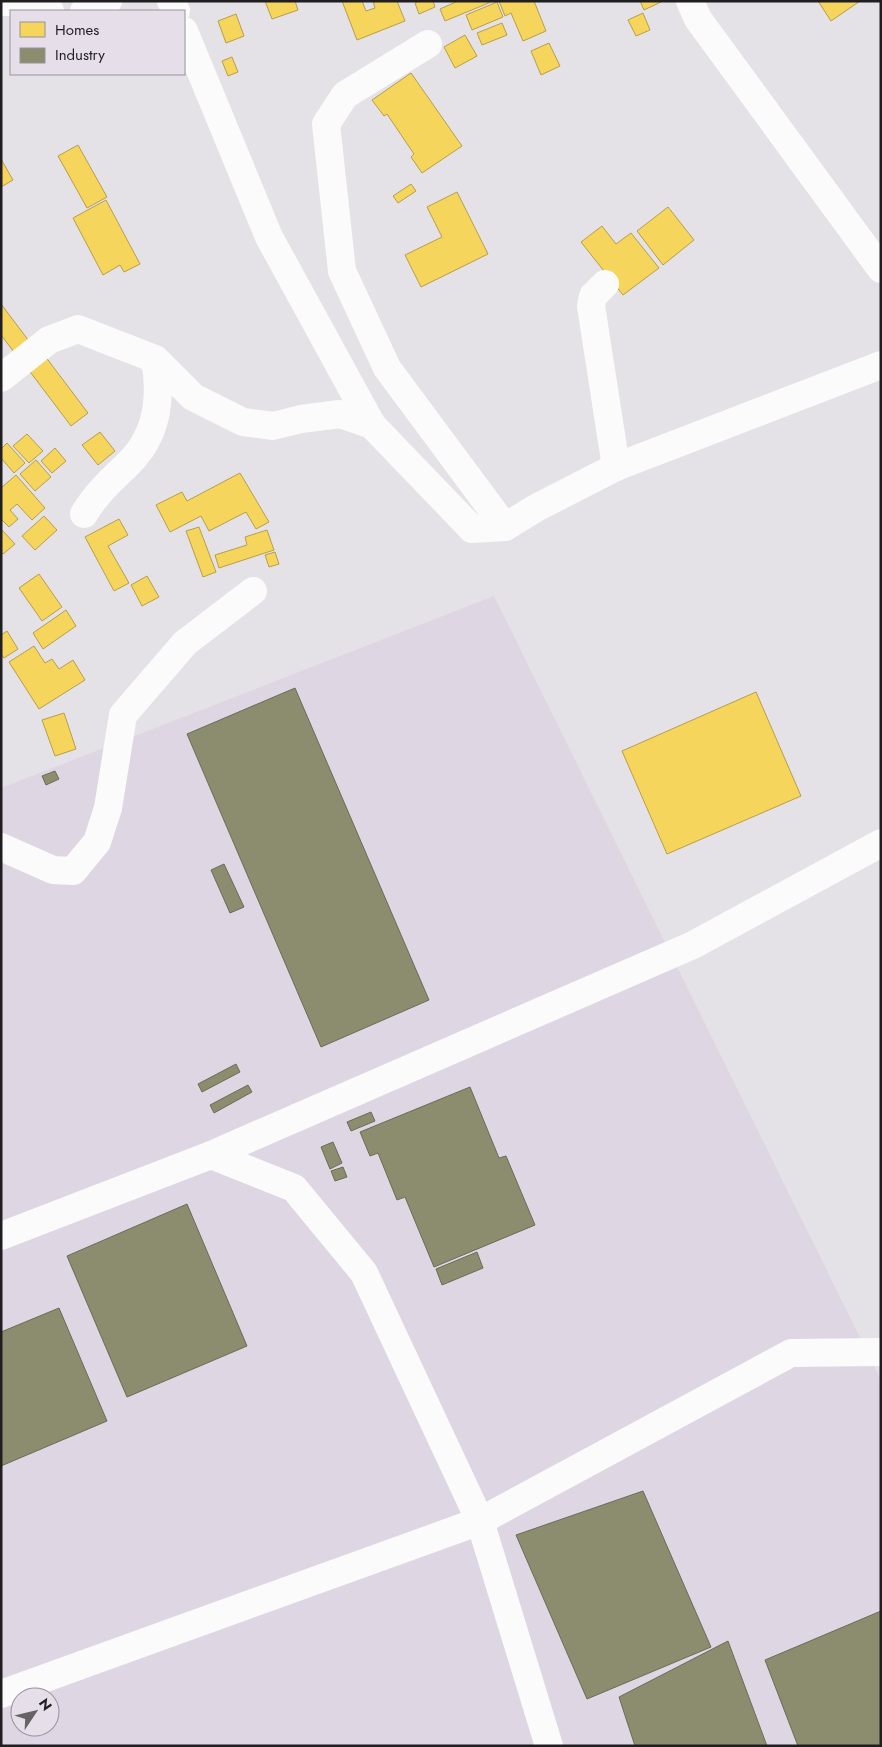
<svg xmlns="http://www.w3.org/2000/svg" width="882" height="1747" viewBox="0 0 882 1747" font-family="Jost,sans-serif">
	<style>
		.built { fill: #ded6e2; fill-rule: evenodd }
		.homes { fill: #f6d55c; stroke: #b69e4b }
		.industry { fill: #8c8c6e; stroke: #6c6b57 }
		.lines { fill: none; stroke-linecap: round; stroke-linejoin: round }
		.minor { stroke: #fbfbfb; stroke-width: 28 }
	</style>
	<rect width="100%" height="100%" fill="#e5e2e7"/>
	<!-- built -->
	<path class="built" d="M494,596L881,1380V1746H1V788ZM20,1697H50V1727H20Z"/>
	<!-- homes -->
	<g class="homes">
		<polygon points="265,1 295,1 298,10 272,19"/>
		<polygon points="342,1 362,1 366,11 375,8 373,1 397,1 405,21 357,40"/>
		<polygon points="419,1 433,1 435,7 419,14 415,3"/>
		<polygon points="458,1 491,1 491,2 445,21 440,9"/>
		<polygon points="499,1 534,1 546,31 523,41 511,13 505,16"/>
		<polygon points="640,1 661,1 661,2 644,10"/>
		<polygon points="818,1 860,1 831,21"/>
		<polygon points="497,2 503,17 472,30 466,15"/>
		<polygon points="643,13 650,30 636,36 628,20"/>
		<polygon points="236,14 244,36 226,43 218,21"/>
		<polygon points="502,23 507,35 482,45 477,33"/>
		<polygon points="465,35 477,56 455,68 444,47"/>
		<polygon points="549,43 560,66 541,75 531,51"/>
		<polygon points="232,57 238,72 228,76 222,61"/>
		<polygon points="411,73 462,146 422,173 411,157 414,154 387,114 384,116 372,100"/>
		<polygon points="78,145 107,197 87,208 58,156"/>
		<polygon points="1,159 13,180 1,187"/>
		<polygon points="411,184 416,191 398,203 393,196"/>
		<polygon points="457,192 488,254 421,287 405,255 442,237 427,207"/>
		<polygon points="106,200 140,264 124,272 120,265 103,275 73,218"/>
		<polygon points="668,207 694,240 663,265 637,231"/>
		<polygon points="602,226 616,244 631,233 659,268 623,295 581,242"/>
		<polygon points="1,304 32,345 17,356 1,335"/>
		<polygon points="45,356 88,413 71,426 28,369"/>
		<polygon points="100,432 115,451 98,465 82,445"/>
		<polygon points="27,434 43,451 29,463 13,446"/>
		<polygon points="7,443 25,463 14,473 1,458 1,449"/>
		<polygon points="55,448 66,461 52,473 41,461"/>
		<polygon points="36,460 51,477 35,491 20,474"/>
		<polygon points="240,473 269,522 256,529 246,512 209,531 201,516 170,532 156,505 182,492 187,501"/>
		<polygon points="16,475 45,508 32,520 17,504 10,510 18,519 9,527 1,519 1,488"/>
		<polygon points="44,516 57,530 35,550 22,536"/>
		<polygon points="119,519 128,535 108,546 129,583 114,591 85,537"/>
		<polygon points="199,527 216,572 203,577 186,531"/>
		<polygon points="1,529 15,544 3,554 1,552"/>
		<polygon points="267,530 274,550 219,568 215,555 247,545 245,537"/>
		<polygon points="275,552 279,564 269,567 265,555"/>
		<polygon points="39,574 62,607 42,621 19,588"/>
		<polygon points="147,576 159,597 142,606 131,585"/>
		<polygon points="66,610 76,626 43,649 33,633"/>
		<polygon points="7,631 18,649 4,658 1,654 1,635"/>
		<polygon points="34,646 45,663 52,659 59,669 73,660 85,680 39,709 9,662"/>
		<polygon points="756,692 801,796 667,854 622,751"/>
		<polygon points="64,713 76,749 55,756 42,720"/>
	</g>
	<!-- industry -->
	<g class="industry">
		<polygon points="295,688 429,1000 321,1047 187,734"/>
		<polygon points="55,771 59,779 46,785 42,776"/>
		<polygon points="224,864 244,907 230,913 211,870"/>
		<polygon points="236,1064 240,1072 202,1092 198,1084"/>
		<polygon points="248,1085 252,1092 214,1113 210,1105"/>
		<polygon points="470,1087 499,1158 506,1156 535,1225 434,1267 405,1197 397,1200 378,1153 370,1156 360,1132"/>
		<polygon points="371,1112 375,1121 351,1131 347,1122"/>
		<polygon points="333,1142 342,1163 330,1169 321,1147"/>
		<polygon points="343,1167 347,1177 335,1181 331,1171"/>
		<polygon points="187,1204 247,1346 127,1397 67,1256"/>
		<polygon points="477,1252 483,1268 442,1285 436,1269"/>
		<polygon points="59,1308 107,1421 1,1466 1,1332"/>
		<polygon points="643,1491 711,1647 587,1699 516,1535"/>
		<polygon points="881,1611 881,1746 798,1746 765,1660"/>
		<polygon points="728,1641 767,1746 635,1746 619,1697"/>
	</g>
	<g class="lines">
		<!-- minor -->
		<g class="minor">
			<polyline points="171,1 176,11"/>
			<polyline points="690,1 698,19 881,269"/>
			<polyline points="1,2 14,2 50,11"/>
			<polyline points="84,11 108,1"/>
			<polyline points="184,31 269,237 372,425 472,529 505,527 536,508 616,467 881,365"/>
			<polyline points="428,44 345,95 326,124 342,271 387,368 505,527"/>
			<polyline points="605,284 593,296 591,306 616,467"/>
			<polyline points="1,378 49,340 78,329 155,359 193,397 243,422 273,426 301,419 340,414 372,425"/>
			<path d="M84,514C96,494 110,481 127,465C157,437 162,398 155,359"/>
			<polyline points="1,847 53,870 73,871 97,842 108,808 123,715 185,643 253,591"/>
			<polyline points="211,1155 693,945 881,843"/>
			<polyline points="1,1236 211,1155 294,1188 364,1273 480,1521 549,1746"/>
			<polyline points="1,1694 480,1521 791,1353 881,1352"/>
		</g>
	</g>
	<!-- border -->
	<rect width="882" height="1747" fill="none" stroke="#211e22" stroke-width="5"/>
	<!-- legend -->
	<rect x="10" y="10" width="175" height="65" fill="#e6dfea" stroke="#97929a"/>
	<rect x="20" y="22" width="25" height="15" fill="#f6d55c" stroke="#97929a"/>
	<text x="55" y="35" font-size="15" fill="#211e22">Homes</text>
	<rect x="20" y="48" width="25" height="15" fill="#8c8c6e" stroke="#97929a"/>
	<text x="55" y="60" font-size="15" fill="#211e22">Industry</text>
	<!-- north arrow -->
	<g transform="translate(35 1712) rotate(55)"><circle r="24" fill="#e6dfea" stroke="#97929a"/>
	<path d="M0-4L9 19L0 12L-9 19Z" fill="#666367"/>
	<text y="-8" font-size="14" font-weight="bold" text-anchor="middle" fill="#211e22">N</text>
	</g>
</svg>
